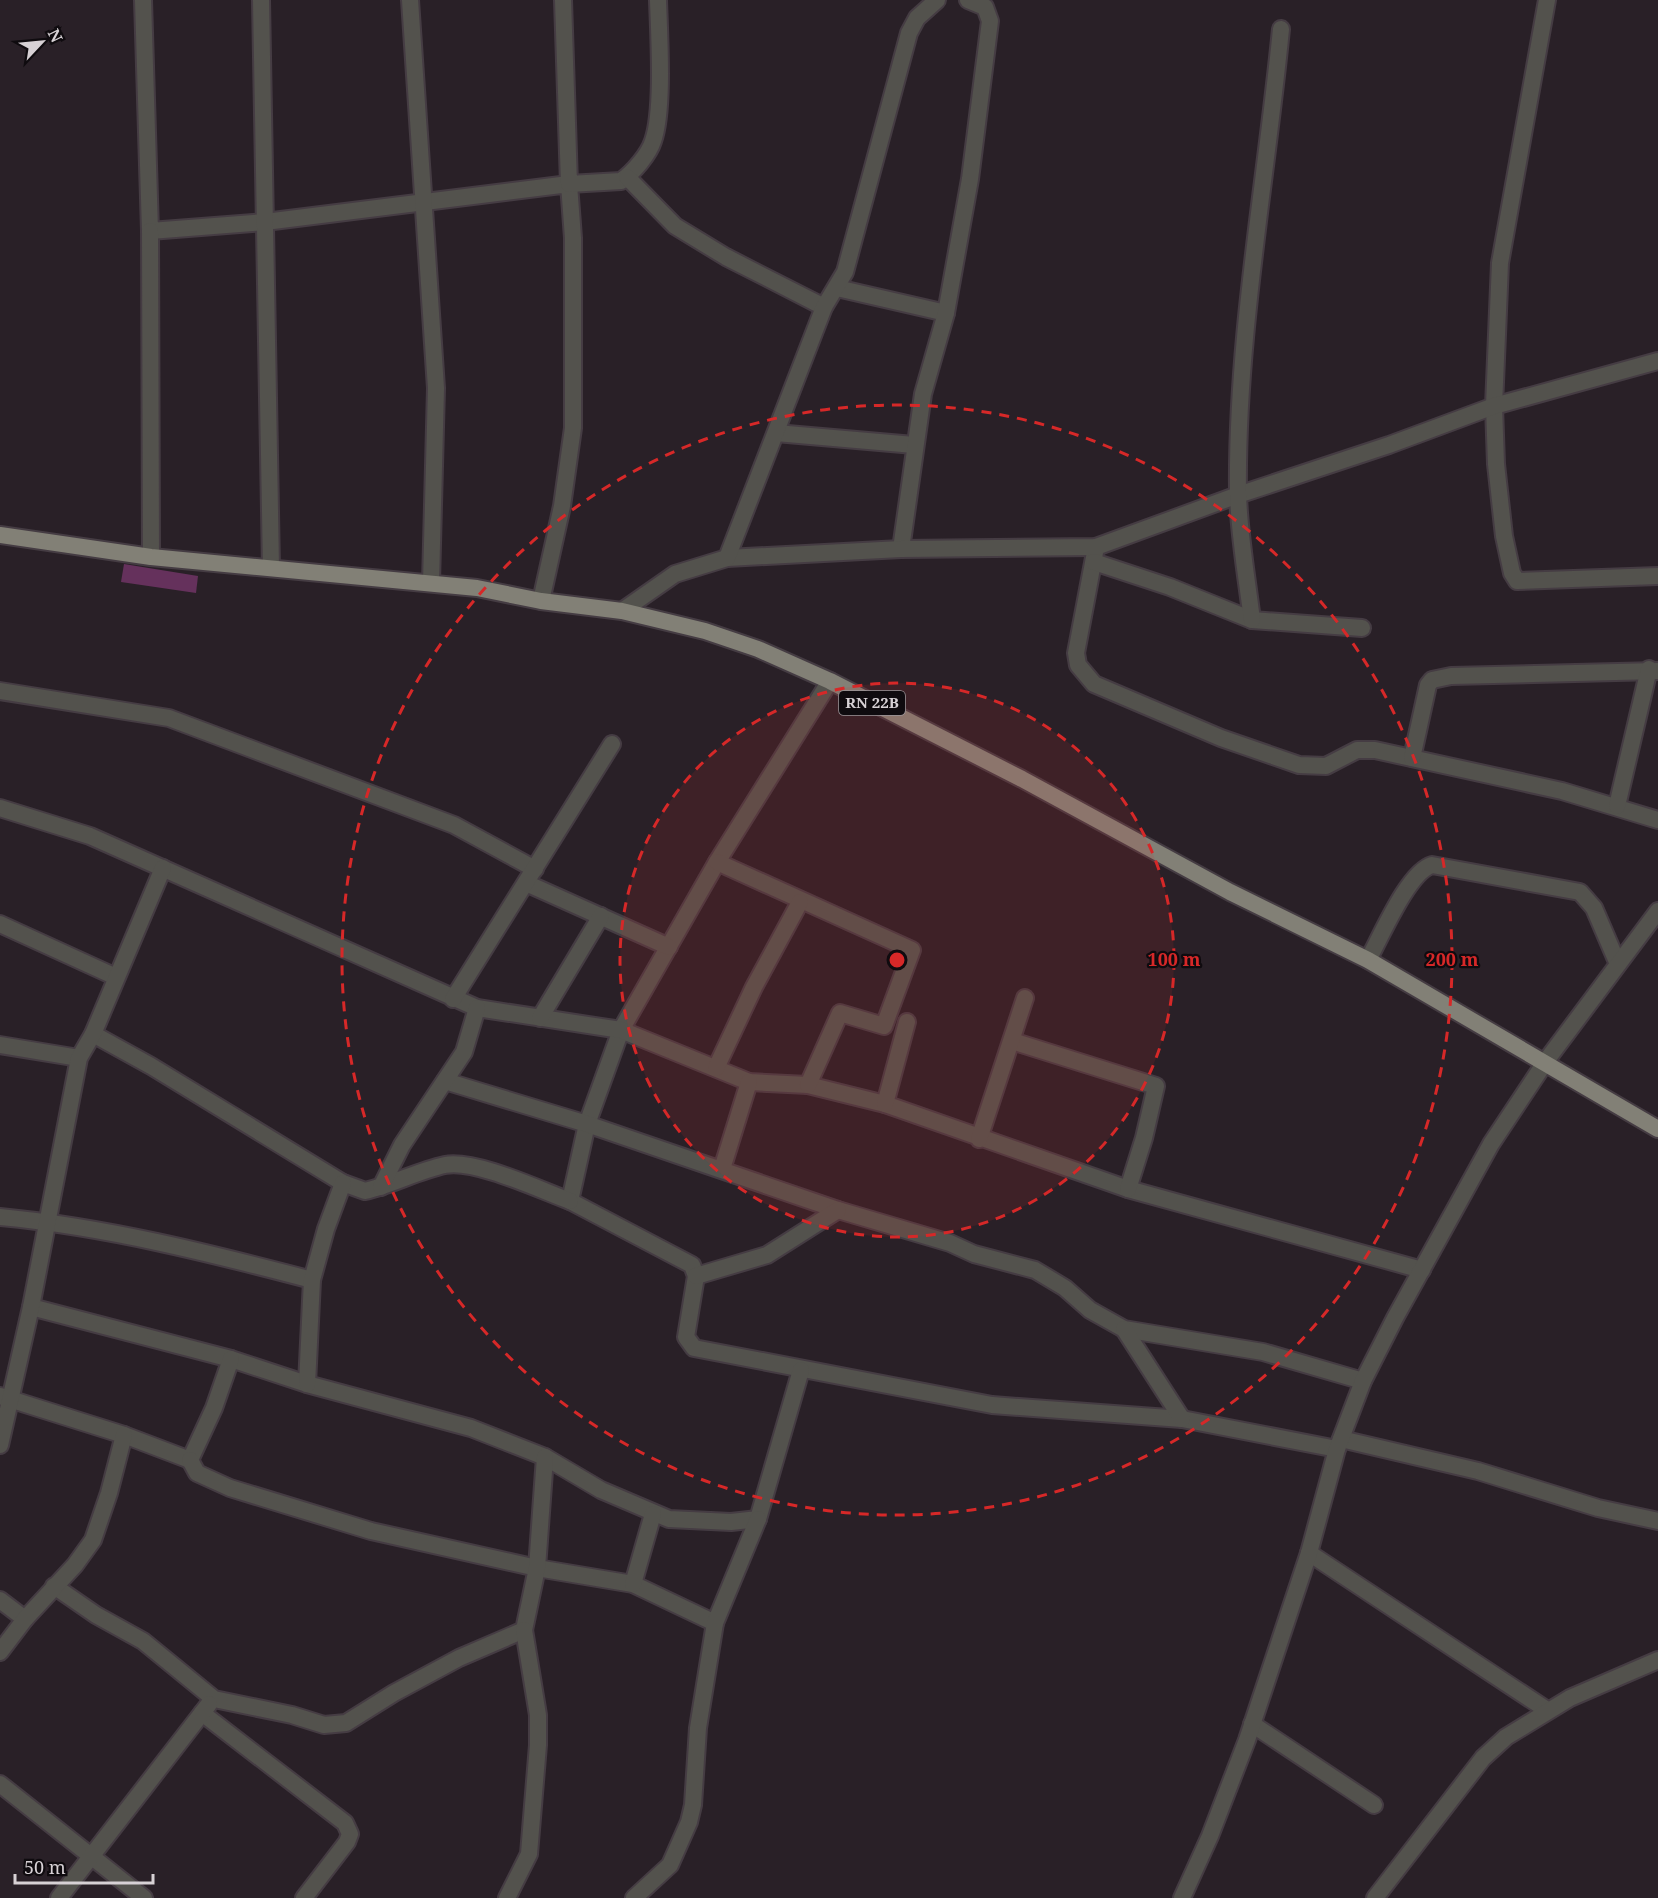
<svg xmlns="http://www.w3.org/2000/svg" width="1658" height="1898" viewBox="0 0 1658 1898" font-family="'Noto Serif',serif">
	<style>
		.building { fill: #65315c }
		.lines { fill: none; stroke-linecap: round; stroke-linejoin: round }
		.minor-casing { stroke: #453c43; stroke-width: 20 }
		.primary-casing { stroke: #453c43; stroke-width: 20 }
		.minor { stroke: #53524d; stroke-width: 16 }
		.primary { stroke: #828076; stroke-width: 16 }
		.ring { fill: none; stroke: #d62828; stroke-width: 3; stroke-dasharray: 10 8 }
		.labels { text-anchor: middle; stroke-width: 4.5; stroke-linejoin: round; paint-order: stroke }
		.shield { fill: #0f0b0f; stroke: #9b969a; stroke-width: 1.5 }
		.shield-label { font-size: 15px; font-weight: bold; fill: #d7d1d5 }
		.centre { fill: #d62828; stroke: #0f0b0f; stroke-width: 3 }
		.ring-label { font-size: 18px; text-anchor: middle; font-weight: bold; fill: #d62828; stroke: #0f0b0f; stroke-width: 4.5; stroke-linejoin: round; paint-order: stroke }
	</style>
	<rect width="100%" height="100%" fill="#292027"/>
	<!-- building -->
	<polygon class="building" points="124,564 198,576 196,593 121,582"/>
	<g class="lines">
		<!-- minor casing -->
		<g class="minor-casing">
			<g id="minor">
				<polyline points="143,0 150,231 265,222 569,184 573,238 573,428 562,506 541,601"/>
				<polyline points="261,0 271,568"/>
				<polyline points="410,0 436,388 431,583"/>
				<path d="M563,0L569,184L621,181C633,173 649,154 653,141C664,110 659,34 658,0"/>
				<polyline points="1547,0 1500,263 1494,406 1496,464 1504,536 1512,573 1517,581 1658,576"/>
				<polyline points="627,177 675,226 726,257 824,307"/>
				<polyline points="150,231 151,557"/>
				<polyline points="837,288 946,313"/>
				<polyline points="776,433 914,445"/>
				<polyline points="1096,547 1076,653 1078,665 1094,684 1221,738 1299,765 1326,766 1357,750 1375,750 1562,791 1658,820"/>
				<polyline points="901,549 923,394 946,313 970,179 990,21 985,7 968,0"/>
				<polyline points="727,558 901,549 1096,547 1238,495 1389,445 1494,406 1658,361"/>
				<polyline points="1094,562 1170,587 1252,620 1362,628"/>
				<polyline points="622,611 675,574 727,558 824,307 845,272 909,33 917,18 937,0"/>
				<path d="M1252,620C1247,579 1239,535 1238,494C1236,338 1266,183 1281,29"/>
				<polyline points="830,681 717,862 621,1030 587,1124 570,1201 692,1265 696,1276 686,1337 694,1348 992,1405 1182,1419 1337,1449"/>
				<polyline points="0,691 169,718 454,825 535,869"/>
				<polyline points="1412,758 1428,685 1432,680 1451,676 1658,671"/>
				<polyline points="1617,806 1649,669"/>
				<polyline points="0,808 90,836 477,1008 621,1030 749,1082 808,1085 885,1104 1128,1189 1422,1270"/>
				<polyline points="717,862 912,950 884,1026 840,1013 808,1085"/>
				<polyline points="526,883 669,947"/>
				<polyline points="0,924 116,977"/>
				<path d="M1368,960C1381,937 1408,872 1432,865L1580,892L1594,908L1618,964"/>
				<polyline points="453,999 612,744"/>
				<polyline points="540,1018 601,916"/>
				<path d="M93,1034L151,1066L343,1183L365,1191C392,1185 417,1171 445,1165C475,1159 540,1190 570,1201"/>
				<polyline points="1012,1041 1156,1086 1144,1138 1128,1189"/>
				<polyline points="0,1045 79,1058"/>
				<polyline points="716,1068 754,987 800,902"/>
				<polyline points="445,1081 587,1124 838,1210 950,1243 974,1254 1035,1270 1065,1288 1090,1310 1124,1329 1263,1352 1363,1381"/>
				<polyline points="885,1104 907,1022"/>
				<polyline points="979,1139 1025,998"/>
				<polyline points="722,1169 749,1082"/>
				<polyline points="381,1187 402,1145 464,1052 477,1008"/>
				<path d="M0,1217C106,1227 209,1253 312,1280"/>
				<polyline points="696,1276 767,1255 838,1210"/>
				<polyline points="31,1307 231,1359 307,1384 471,1428 545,1457 601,1490 669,1519 731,1522 758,1519 801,1370"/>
				<polyline points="1124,1329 1182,1419"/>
				<polyline points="307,1384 312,1280 326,1229 343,1183"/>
				<polyline points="0,1396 124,1435 190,1460 214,1408 231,1359"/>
				<polyline points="1341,1439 1478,1471 1598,1508 1658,1521"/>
				<polyline points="0,1445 31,1307 79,1058 93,1034 163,868"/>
				<polyline points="190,1460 197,1473 230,1488 371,1531 537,1568 633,1584 715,1623"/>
				<polyline points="1309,1553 1547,1710"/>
				<polyline points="633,1584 653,1514"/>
				<polyline points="54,1586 96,1615 143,1641 214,1699 292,1715 324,1725 346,1723 394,1693 459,1658 524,1630 537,1568 545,1457"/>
				<polyline points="0,1600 25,1619"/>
				<polyline points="0,1652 25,1619 75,1565 93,1540 109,1493 124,1435"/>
				<polyline points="202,1713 345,1823 350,1834 347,1842 304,1898"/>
				<polyline points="1252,1724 1374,1805"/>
				<polyline points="0,1784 144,1898"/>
				<polyline points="59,1898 209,1704"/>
				<polyline points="507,1898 529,1854 538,1745 538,1715 524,1630"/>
				<polyline points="634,1898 670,1865 689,1822 693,1805 698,1728 715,1623 758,1519"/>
				<polyline points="1182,1898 1210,1836 1247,1740 1309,1553 1337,1449 1363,1381 1395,1318 1491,1144 1546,1061 1658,911"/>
				<polyline points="1375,1898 1483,1758 1506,1737 1570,1698 1658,1660"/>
			</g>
		</g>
		<!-- primary casing -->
		<g class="primary-casing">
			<polyline id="primary" points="0,535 151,557 477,588 541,601 622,611 705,631 758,649 830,681 1022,779 1230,892 1368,960 1658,1129"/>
		</g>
		<!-- minor -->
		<use href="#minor" class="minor"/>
		<!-- primary -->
		<use href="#primary" class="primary"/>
	</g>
	<!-- distance rings -->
	<circle cx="897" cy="960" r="277" fill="#d62828" fill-opacity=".12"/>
	<g class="ring">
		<circle cx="897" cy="960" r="277"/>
		<circle cx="897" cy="960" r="555"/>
	</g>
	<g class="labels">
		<!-- shield labels -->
		<rect class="shield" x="839" y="691" width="66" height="24" rx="4.5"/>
		<g class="shield-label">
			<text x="872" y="708">RN 22B</text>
		</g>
	</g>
	<circle cx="897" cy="960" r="9" class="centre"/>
	<g class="ring-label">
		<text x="1174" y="966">100 m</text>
		<text x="1452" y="966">200 m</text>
	</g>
	<!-- north arrow -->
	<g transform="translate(42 42) rotate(64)" stroke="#0f0b0f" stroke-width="4.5" paint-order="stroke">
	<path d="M0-4.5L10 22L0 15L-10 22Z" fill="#d7d1d5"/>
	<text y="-9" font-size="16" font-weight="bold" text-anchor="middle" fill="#d7d1d5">N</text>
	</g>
	<!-- scale -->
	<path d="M15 1874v9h138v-9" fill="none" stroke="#d7d1d5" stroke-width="3"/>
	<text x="24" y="1874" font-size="18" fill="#d7d1d5" stroke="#0f0b0f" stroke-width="4.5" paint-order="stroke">50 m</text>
</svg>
